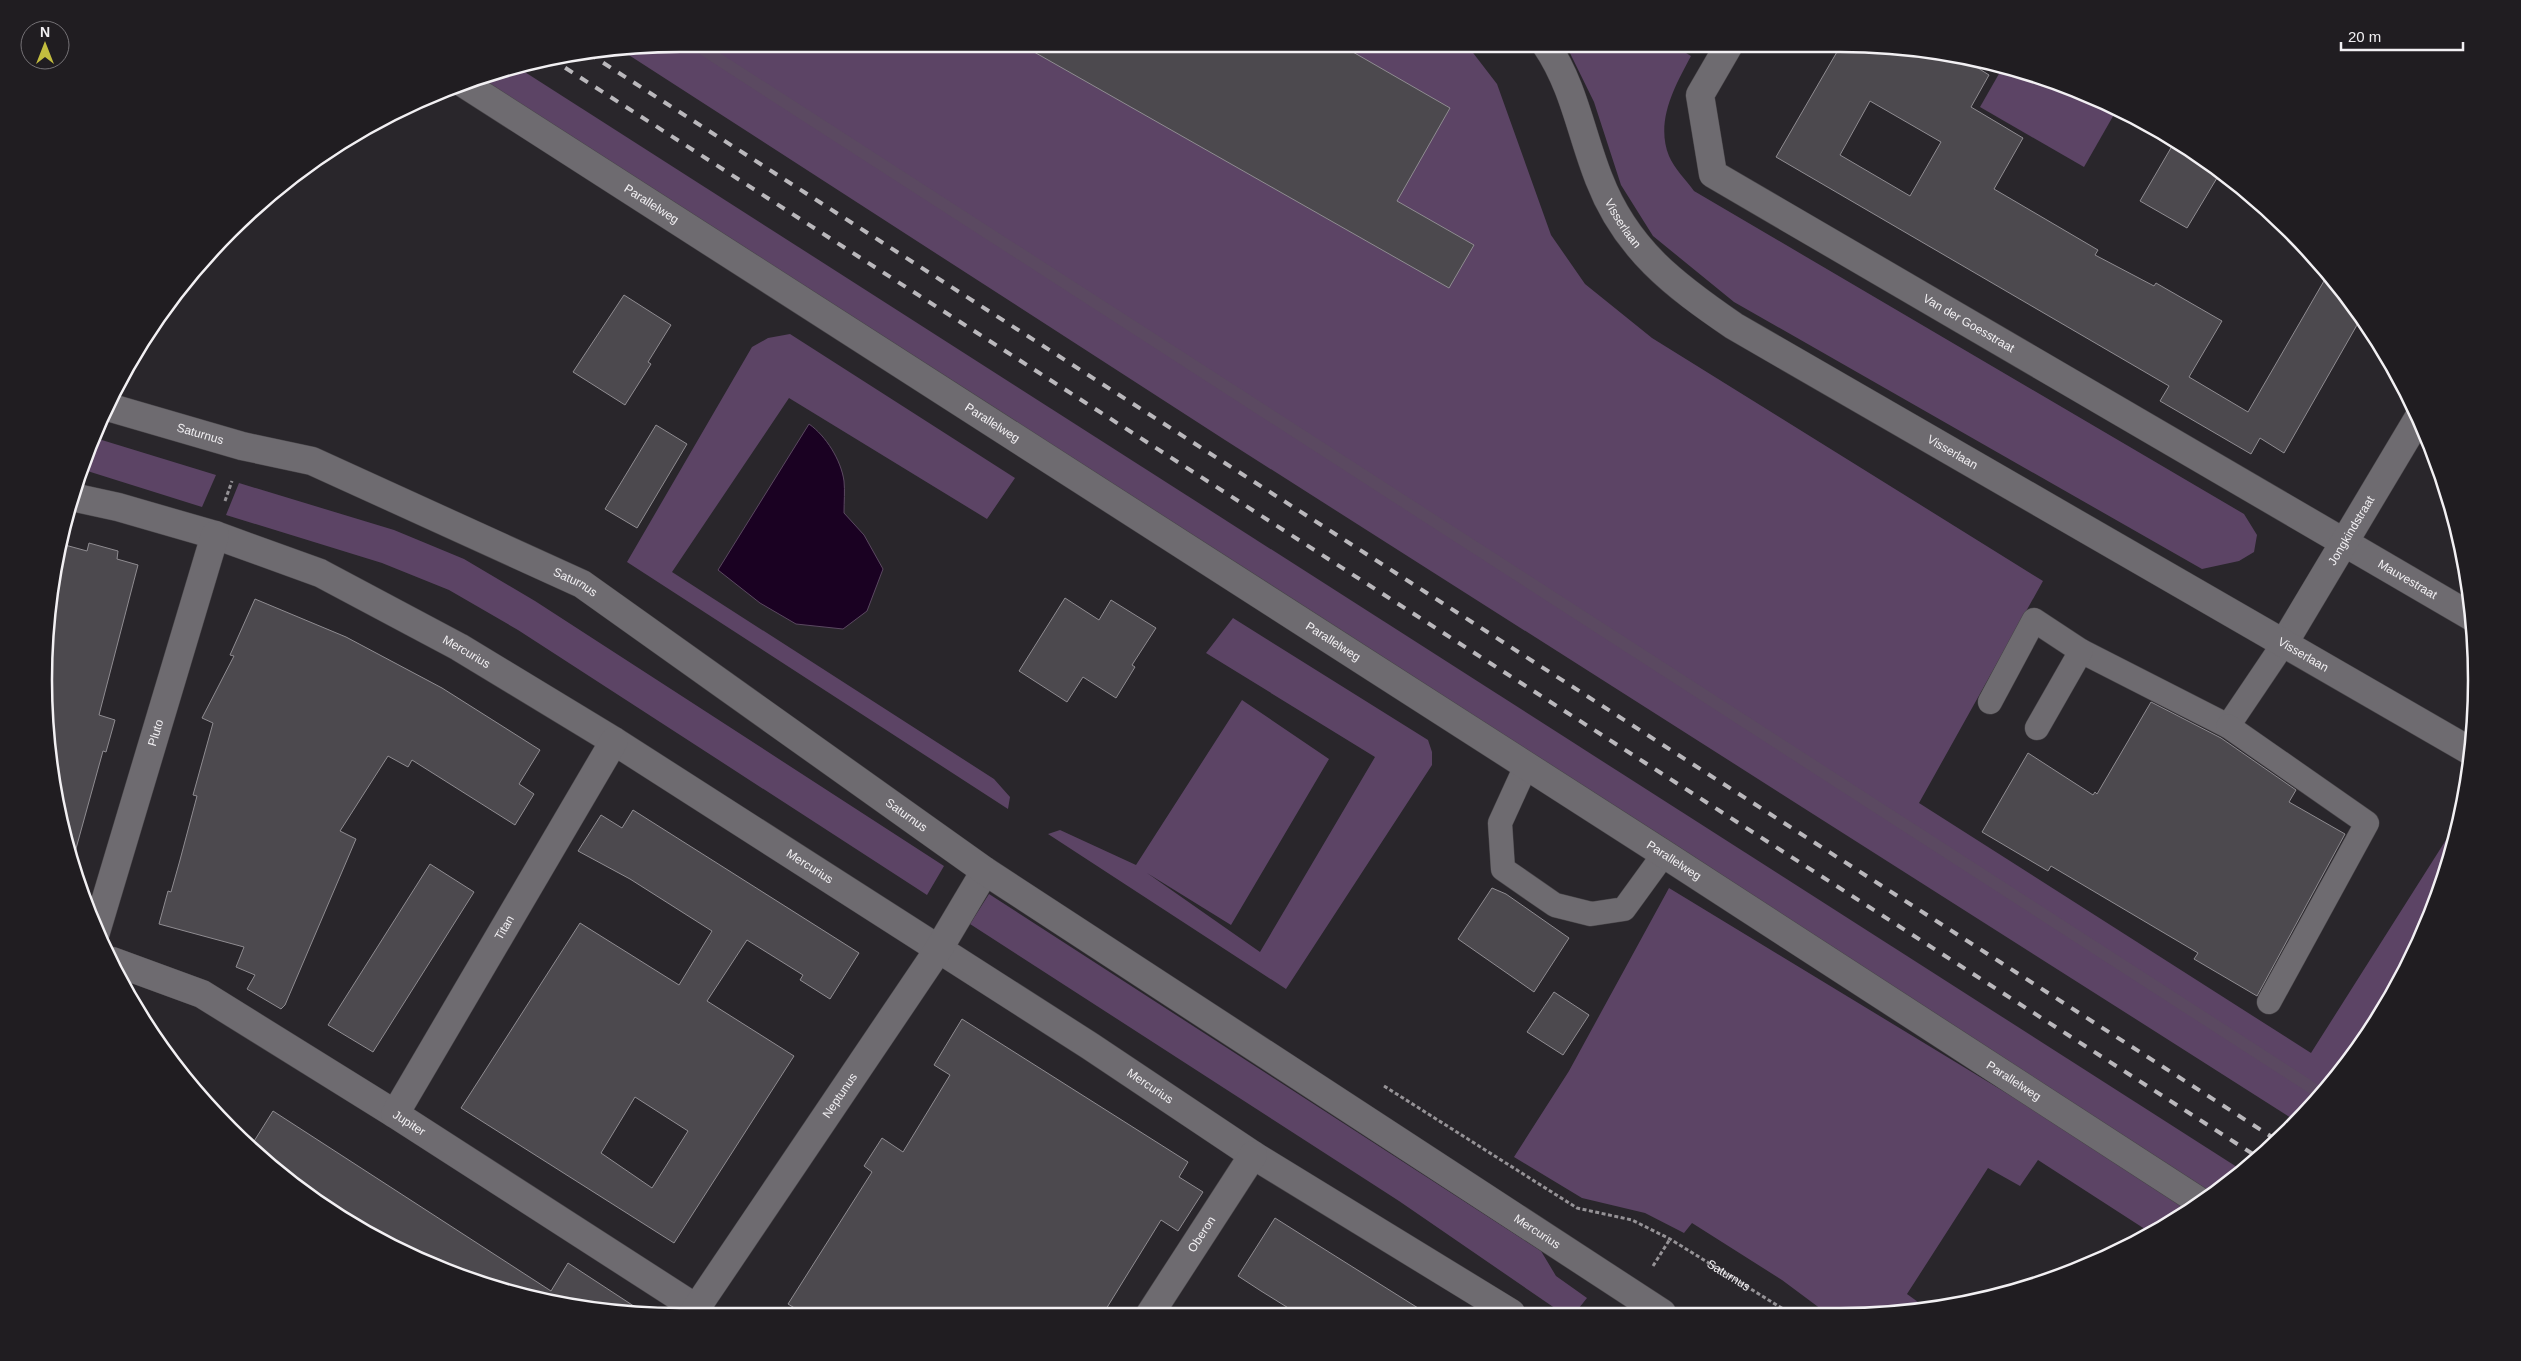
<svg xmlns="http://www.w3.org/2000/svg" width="2521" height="1361" viewBox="0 0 2521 1361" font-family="Helvetica,sans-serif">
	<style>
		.green { fill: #5c4465 }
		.water { fill: #1a0122; stroke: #5b4961 }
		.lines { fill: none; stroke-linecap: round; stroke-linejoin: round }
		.stream { stroke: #5b4961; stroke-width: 12 }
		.building { fill: #4c494e; stroke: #8f8c91; fill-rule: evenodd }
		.lane-casing { stroke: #484549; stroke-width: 25 }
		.street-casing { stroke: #484549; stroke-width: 29 }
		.secondary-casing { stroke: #484549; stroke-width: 29 }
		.path { stroke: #959296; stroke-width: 3; stroke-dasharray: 4 2.5; stroke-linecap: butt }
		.lane { stroke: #6e6b70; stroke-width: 24 }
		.street { stroke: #6e6b70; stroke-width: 28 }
		.secondary { stroke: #6e6b70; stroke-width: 28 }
		.rail { stroke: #bab8bc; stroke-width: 4; stroke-dasharray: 9 9; stroke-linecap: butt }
		.labels { text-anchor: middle; stroke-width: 4; stroke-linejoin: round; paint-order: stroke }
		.street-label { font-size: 12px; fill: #f2f0f3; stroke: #201d21 }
		.rim { fill: none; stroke: #f2f0f3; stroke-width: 2.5 }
	</style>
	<rect width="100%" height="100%" fill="#29262b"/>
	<!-- green -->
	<g class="green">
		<polygon points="681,44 1467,45 1497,84 1551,235 1585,284 1652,338 2043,581 1919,803 2311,1053 2458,821 2444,885 2392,999 2319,1101 2296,1121 1225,440 621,50"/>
		<path d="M1566,45H1673L1691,56C1675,86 1655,121 1669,156C1674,168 1686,180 1694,191L2244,514L2257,535L2254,552L2239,561L2202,569L1734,302L1653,236L1621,185L1594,102Z"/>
		<polygon points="2004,65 2116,111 2084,167 1980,107"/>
		<polygon points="517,67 2240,1169 2212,1195 477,77"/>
		<polygon points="790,334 1015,478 987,519 789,398 672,572 994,779 1010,797 1008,809 627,562 752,347 768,338"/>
		<polygon points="92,437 216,475 202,507 81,469"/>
		<polygon points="239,483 394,530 464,559 535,601 944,866 927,895 518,630 449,590 382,563 226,515"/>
		<polygon points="1233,618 1428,740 1432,752 1432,765 1286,989 1048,834 1060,830 1136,865 1242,700 1329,759 1231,925 1147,873 1260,952 1375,757 1206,653"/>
		<polygon points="1669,888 2041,1114 2191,1212 2151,1233 2038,1160 2020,1186 1988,1168 1907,1294 1929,1310 1825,1312 1782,1280 1692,1223 1684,1233 1645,1213 1582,1198 1514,1157 1569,1071"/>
		<polygon points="989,894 1541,1251 1556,1276 1587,1298 1575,1313 1562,1313 1399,1201 970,924"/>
	</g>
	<!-- water -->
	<path class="water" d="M809,424C826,436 841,460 844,481C845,491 844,502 844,513L864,535L883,569L867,611L843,629L796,624L760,603L718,570Z"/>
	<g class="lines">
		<!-- stream -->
		<polyline class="stream" points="695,44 2323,1095"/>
	</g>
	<!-- building -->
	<g class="building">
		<polygon points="1020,44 1339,44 1450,108 1397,201 1474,245 1449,288"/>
		<path d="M1841,45H1882L1962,58L1989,75L1971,107L2023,138L1994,189L2098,250L2095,255L2154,286L2156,283L2222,321L2189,377L2248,412L2328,274L2345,293L2361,318L2284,453L2260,438L2251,454L2160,401L2169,386L1776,157ZM1870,101L1941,142L1910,196L1840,155Z"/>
		<polygon points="2175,141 2220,173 2187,228 2140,201"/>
		<polygon points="624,295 671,325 648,362 651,364 625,405 573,372"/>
		<polygon points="656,425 687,444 637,528 605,509"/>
		<polygon points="89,543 118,551 117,559 138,565 99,715 115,720 106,752 103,751 72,863 65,845 45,722 45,639 53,591 65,545 87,551"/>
		<polygon points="1065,598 1099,620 1111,600 1156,628 1132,665 1135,667 1116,698 1083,677 1067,702 1019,671"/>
		<polygon points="255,599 346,637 442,688 540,750 519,784 534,794 515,825 412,760 408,767 388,756 340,831 356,839 285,1005 281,1009 247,989 255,975 236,967 244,947 159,924 168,891 171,892 180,860 197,796 193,795 213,723 202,718 234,656 230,655"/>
		<polygon points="2151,702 2221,738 2296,790 2289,802 2345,834 2257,996 2194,959 2198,953 2051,866 2048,871 1982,832 2028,753 2093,795 2095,792 2097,794"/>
		<path d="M633,810L859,953L830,999L800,980L803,975L747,940L707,1001L794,1056L674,1243L461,1108L580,923L679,985L712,931L630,879L578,851L601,815L622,828ZM635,1097L688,1131L652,1188L601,1153Z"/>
		<polygon points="430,864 474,892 373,1052 328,1025"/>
		<polygon points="1492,888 1506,894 1569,938 1534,992 1458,939"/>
		<polygon points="1554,992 1589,1015 1563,1055 1527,1032"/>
		<polygon points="962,1019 1188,1162 1179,1177 1203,1192 1178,1231 1161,1220 1103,1314 806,1315 788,1304 872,1172 864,1166 882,1138 903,1152 950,1075 934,1065"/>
		<polygon points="273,1111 551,1291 568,1263 649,1316 515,1295 362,1232 293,1185 251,1146"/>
		<polygon points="1275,1218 1332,1254 1426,1313 1298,1314 1261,1291 1238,1276"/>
	</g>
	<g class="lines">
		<!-- lane casing -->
		<g class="lane-casing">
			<g id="lane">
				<polyline points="2081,651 2228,726 2284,643"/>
				<polyline points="1990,702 2034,620 2081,651 2037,728"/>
				<polyline points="2228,726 2367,823 2269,1002"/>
				<polyline points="1526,766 1500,823 1503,869 1555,905 1591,914 1624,909 1664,854"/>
			</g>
		</g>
		<!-- street casing -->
		<g class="street-casing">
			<g id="street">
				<path id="s2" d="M1729,45L1700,95L1713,174L2472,617"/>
				<path id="s3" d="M463,83L1664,854L2202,1203"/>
				<path id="s4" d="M72,497L118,507L215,535L320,573L459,647L614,741L1090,1046L1253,1155L1511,1313"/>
				<path id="s5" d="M2284,643L2419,417"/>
				<path id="s6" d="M96,932L215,535"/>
				<path id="s7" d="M112,961L202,994L395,1114L696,1308"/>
				<path id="s8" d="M395,1114L614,741"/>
				<path id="s9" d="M1150,1314L1253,1155"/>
				<path id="s10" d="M691,1316L938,950L985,871"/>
			</g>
		</g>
		<!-- secondary casing -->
		<g class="secondary-casing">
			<g id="secondary">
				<path id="s11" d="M1546,45C1574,86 1581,134 1599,179C1626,249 1674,285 1734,326L2472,752"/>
				<path id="s12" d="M108,407L242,446L312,461L582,584L985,871L1662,1313"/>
			</g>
		</g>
		<!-- path -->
		<g class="path">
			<polyline points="225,501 232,481"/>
			<path id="s1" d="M1384,1086L1577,1208L1632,1220L1670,1239L1788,1312"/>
			<polyline points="1653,1266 1670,1239"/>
		</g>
		<!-- lane -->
		<use href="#lane" class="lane"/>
		<!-- street -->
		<use href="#street" class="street"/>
		<!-- secondary -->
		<use href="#secondary" class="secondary"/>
		<!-- rail -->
		<g class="rail">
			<polyline points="588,53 2275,1139"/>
			<polyline points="550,58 2256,1156"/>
		</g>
	</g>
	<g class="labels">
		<!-- street labels -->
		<g class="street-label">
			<text dy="4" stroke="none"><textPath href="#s3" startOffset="224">Parallelweg</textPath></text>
			<text dy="4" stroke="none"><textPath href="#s11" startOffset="195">Visserlaan</textPath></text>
			<text dy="4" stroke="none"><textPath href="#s2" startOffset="434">Van der Goesstraat</textPath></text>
			<text dy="4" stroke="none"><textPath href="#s3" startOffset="629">Parallelweg</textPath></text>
			<text dy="4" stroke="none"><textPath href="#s12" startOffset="96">Saturnus</textPath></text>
			<text dy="4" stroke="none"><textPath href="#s11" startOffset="600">Visserlaan</textPath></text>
			<text dy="4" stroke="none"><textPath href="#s5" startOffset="131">Jongkindstraat</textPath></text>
			<text dy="4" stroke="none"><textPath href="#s2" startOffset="942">Mauvestraat</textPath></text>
			<text dy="4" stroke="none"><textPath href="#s12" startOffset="501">Saturnus</textPath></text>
			<text dy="4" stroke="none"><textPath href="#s3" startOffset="1034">Parallelweg</textPath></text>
			<text dy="4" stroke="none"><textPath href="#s4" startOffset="426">Mercurius</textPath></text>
			<text dy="4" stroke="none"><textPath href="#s11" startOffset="1005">Visserlaan</textPath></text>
			<text dy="4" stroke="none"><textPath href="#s6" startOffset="208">Pluto</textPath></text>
			<text dy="4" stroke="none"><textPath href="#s12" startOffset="906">Saturnus</textPath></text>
			<text dy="4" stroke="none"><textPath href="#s3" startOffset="1439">Parallelweg</textPath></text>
			<text dy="4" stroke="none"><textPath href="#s4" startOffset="831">Mercurius</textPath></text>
			<text dy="4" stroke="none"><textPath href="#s8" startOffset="216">Titan</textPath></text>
			<text dy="4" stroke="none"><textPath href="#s3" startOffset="1844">Parallelweg</textPath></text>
			<text dy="4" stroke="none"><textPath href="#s4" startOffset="1236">Mercurius</textPath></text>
			<text dy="4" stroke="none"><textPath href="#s10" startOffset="266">Neptunus</textPath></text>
			<text dy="4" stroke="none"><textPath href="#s7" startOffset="340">Jupiter</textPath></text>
			<text dy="4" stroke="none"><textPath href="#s12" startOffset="1662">Mercurius</textPath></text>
			<text dy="4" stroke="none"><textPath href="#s9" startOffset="95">Oberon</textPath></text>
			<text dy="4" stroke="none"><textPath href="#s1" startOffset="396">Saturnus</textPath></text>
		</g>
	</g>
	<!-- crop -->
	<path d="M0 0H2521V1361H0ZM680 52H1840A628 628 0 0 1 2468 680V680A628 628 0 0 1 1840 1308H680A628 628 0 0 1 52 680V680A628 628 0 0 1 680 52Z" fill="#201d21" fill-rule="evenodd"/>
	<path class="rim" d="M680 52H1840A628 628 0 0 1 2468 680V680A628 628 0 0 1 1840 1308H680A628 628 0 0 1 52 680V680A628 628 0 0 1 680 52Z"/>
	<!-- north arrow -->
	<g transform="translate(45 45)"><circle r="24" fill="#201d21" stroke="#747175"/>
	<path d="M0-4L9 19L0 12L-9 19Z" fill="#c3bd3f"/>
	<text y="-8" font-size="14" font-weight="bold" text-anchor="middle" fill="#f2f0f3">N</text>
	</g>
	<!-- scale -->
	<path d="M2341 42v8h122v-8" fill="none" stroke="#f2f0f3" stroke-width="2.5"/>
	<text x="2348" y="42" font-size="15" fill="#f2f0f3" stroke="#201d21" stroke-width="4" paint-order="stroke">20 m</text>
</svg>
